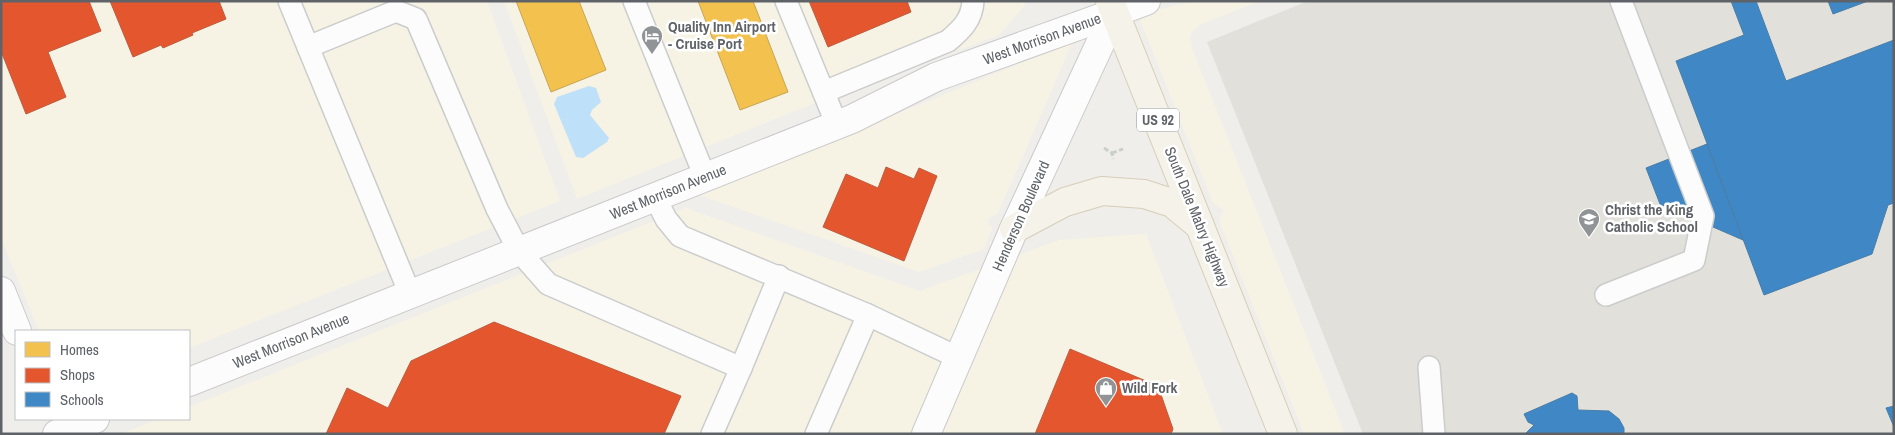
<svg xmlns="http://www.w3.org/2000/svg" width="1895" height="435" viewBox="0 0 1895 435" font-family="'Archivo Narrow',sans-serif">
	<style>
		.commercial { fill: #f7f3e4 }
		.education { fill: #e2e0da }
		.water { fill: #bfe0f9 }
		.homes { fill: #f2c14e; stroke: #c6a556 }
		.shops { fill: #e4572e; stroke: #bc5b3f }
		.schools { fill: #3f88c5; stroke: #497da9 }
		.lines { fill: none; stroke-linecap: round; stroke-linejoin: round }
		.lane-casing { stroke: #cbcccc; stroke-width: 24 }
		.street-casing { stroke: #cbcccc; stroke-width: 30 }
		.secondary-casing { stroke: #cacacb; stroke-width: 30 }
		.primary-casing { stroke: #d7ceb8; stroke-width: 30 }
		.path { stroke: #cacfcc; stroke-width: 3; stroke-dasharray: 5 2.5; stroke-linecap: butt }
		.lane { stroke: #fdfcfc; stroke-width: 21 }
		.street { stroke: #fdfcfc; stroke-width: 28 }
		.secondary { stroke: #fdfcfc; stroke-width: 28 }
		.primary { stroke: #f4f2e9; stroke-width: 28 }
		.labels { text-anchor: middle; stroke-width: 5; stroke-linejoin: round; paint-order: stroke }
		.shield { fill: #fff; stroke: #8f9295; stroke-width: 1 }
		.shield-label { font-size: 14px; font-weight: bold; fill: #5f6368 }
		.poi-label { font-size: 15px; font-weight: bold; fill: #5f6368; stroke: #fff; text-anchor: start }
		.street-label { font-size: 15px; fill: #5f6368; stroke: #fff }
	</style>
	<rect width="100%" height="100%" fill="#efeeea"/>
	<!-- commercial -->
	<g class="commercial">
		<polygon points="1,1 487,1 560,201 189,348 189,331 39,331 1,238"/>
		<polygon points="504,1 1025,1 1025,5 999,35 800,109 577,199"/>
		<polygon points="1192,1 1259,1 1200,25 1192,32 1190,37 1192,48 1345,434 1304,434 1219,220 1224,210 1213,203 1138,15"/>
		<polygon points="1073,41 998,213 987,220 992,229 984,249 919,272 696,194 936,98"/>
		<polygon points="686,208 920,291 1059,240 1146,234 1223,434 121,434 159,419 189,419 189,407"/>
	</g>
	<!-- education -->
	<polygon class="education" points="1308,1 1894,1 1894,434 1363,434 1207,42"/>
	<!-- water -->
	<polygon class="water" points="589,86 596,88 601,102 592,110 590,115 609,138 607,142 583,158 576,157 554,104 557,97"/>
	<!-- homes -->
	<g class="homes">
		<polygon points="516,1 579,1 606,70 551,92"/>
		<polygon points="698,1 753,1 788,92 740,110"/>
	</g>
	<!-- shops -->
	<g class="shops">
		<polygon points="1,1 89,1 101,31 48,52 66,97 26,114 1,51"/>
		<polygon points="110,1 219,1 226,19 192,33 193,35 163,48 161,45 133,57"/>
		<polygon points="809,1 907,1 911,12 828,47"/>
		<polygon points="886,167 914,179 919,168 937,176 904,261 823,227 846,174 878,188"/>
		<polygon points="494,322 681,396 664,434 326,434 347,388 388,408 411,361"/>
		<polygon points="1070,349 1158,386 1173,429 1171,434 1035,434"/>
	</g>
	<!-- schools -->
	<g class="schools">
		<polygon points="1731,1 1756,1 1786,81 1894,40 1894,203 1888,205 1872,254 1764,295 1676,61 1744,35"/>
		<polygon points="1828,1 1868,1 1833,14"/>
		<polygon points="1707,144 1743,240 1660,204 1646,168"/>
		<polygon points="1572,393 1577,396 1578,410 1609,411 1619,419 1624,428 1624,434 1525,434 1534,425 1528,422 1524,414"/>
		<polygon points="1894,406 1894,427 1886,408"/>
	</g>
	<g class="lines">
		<!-- lane casing -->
		<g class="lane-casing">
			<g id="lane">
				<polyline points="289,1 410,294"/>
				<polyline points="634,1 705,177"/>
				<polyline points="786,1 837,125"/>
				<polyline points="308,47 396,11 416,19 497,209 519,251 548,284 741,368 712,434"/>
				<path d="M824,92L948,41C961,30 972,20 973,1"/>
				<polyline points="655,197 666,219 680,236 868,315 959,358"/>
				<polyline points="1606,295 1694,260 1703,216 1621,1"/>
				<polyline points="1429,367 1434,434"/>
				<polyline points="741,368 779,276"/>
				<polyline points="816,434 868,315"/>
			</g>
		</g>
		<!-- street casing -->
		<g class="street-casing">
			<g id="street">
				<polyline points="1114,13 1146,1"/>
				<polyline points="1,291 17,331"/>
			</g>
		</g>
		<!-- secondary casing -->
		<g class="secondary-casing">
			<g id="secondary">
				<polyline points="189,382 852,119 936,77 1114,13"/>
				<polyline points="57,434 95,419"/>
				<polyline points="926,434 1014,229 1118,5"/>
			</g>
		</g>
		<!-- primary casing -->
		<g class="primary-casing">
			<g id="primary">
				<polyline points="1110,1 1283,434"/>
				<polyline points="1014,229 1065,202 1102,191 1144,194 1172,203 1200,226"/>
			</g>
		</g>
		<!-- path -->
		<g class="path">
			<polyline points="1104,148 1112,153 1113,159"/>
			<polyline points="1112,153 1123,149"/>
		</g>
		<!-- lane -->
		<use href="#lane" class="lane"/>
		<!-- street -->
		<use href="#street" class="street"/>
		<!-- secondary -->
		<use href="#secondary" class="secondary"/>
		<!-- primary -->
		<use href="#primary" class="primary"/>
	</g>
	<!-- icons -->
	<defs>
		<g id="hotel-pin" transform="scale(1.125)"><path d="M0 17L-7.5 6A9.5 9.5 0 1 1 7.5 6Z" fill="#919496" stroke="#fff"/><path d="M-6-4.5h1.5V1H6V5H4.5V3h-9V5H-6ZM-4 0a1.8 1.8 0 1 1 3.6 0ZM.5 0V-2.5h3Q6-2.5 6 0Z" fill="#fff"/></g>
		<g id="school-pin" transform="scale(1.125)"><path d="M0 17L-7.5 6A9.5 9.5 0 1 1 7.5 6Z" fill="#919496" stroke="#fff"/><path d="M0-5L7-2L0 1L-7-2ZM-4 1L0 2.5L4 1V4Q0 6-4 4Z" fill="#fff"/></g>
		<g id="shop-pin" transform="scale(1.125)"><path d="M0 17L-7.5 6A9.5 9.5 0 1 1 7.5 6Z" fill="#919496" stroke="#fff"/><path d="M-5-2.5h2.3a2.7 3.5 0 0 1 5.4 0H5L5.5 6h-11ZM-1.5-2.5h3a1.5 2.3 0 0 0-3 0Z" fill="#fff"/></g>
	</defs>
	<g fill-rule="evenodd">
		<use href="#hotel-pin" x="652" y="36"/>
		<use href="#school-pin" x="1589" y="219"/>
		<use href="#shop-pin" x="1106" y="388"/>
	</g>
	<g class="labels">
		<!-- shield labels -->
		<rect class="shield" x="1137" y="108.5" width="42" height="23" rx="4"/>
		<g class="shield-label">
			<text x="1158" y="125">US 92</text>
		</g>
		<!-- poi labels -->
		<g class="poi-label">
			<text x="668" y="32">Quality Inn Airport<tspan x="668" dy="17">- Cruise Port</tspan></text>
			<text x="1605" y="215">Christ the King<tspan x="1605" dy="17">Catholic School</tspan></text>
			<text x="1122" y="393">Wild Fork</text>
		</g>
		<!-- street labels -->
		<g class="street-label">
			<text transform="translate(1042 39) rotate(-20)" y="5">West Morrison Avenue</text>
			<text transform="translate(668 192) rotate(-22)" y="5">West Morrison Avenue</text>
			<text transform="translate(1021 216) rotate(-66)" y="5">Henderson Boulevard</text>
			<text transform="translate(1197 217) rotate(68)" y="5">South Dale Mabry Highway</text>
			<text transform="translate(291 341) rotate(-22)" y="5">West Morrison Avenue</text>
		</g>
	</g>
	<!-- border -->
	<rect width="1895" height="435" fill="none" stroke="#5f6368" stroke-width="5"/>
	<!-- legend -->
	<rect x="15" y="330" width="175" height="90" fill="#ffffff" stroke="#bfc1c3"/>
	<rect x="25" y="342" width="25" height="15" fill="#f2c14e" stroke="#bfc1c3"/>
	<text x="60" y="355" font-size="15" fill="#5f6368">Homes</text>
	<rect x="25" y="368" width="25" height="15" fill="#e4572e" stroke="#bfc1c3"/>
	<text x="60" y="380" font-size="15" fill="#5f6368">Shops</text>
	<rect x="25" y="392" width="25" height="15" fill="#3f88c5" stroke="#bfc1c3"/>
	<text x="60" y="405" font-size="15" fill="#5f6368">Schools</text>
</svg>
